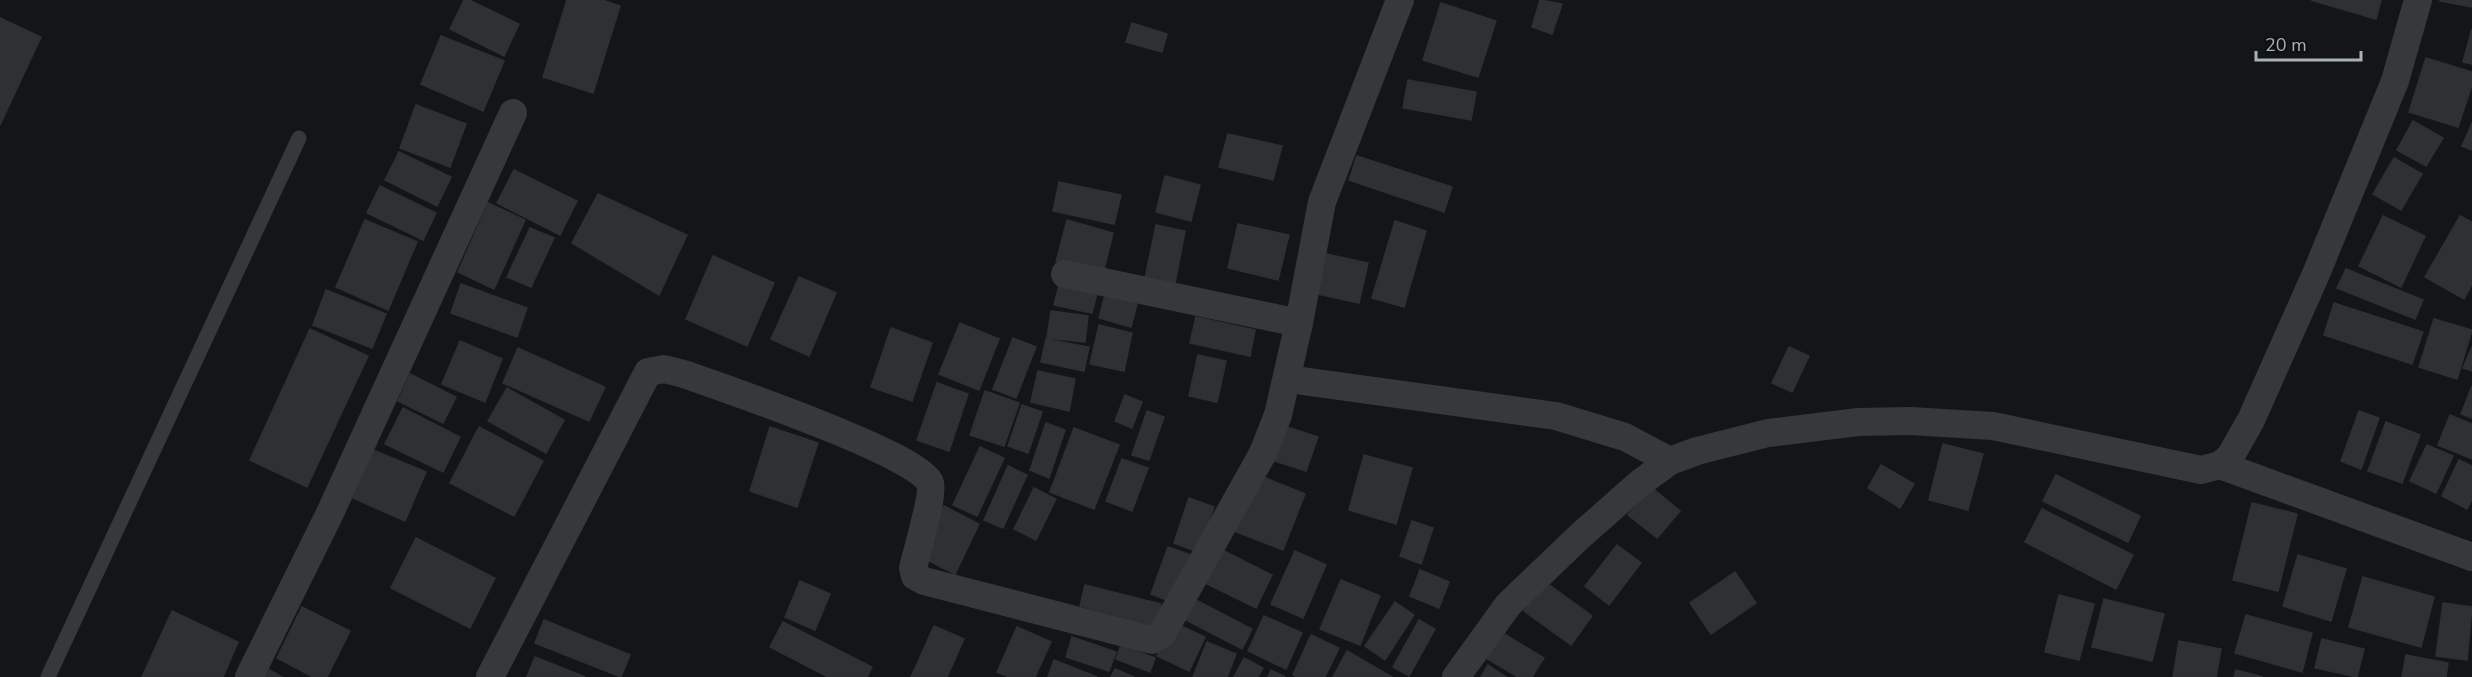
<svg xmlns="http://www.w3.org/2000/svg" width="2472" height="677" viewBox="0 0 2472 677" font-family="'Nunito Sans',sans-serif">
	<style>
		.building { fill: #2f3032; stroke: #2e3032; stroke-width: 1.5 }
		.lines { fill: none; stroke-linecap: round; stroke-linejoin: round }
		.service { stroke: #35393b; stroke-width: 15 }
		.minor { stroke: #35393b; stroke-width: 28 }
	</style>
	<rect width="100%" height="100%" fill="#141516"/>
	<!-- building -->
	<g class="building">
		<polygon points="464,0 469,0 519,24 504,56 450,29"/>
		<polygon points="567,0 602,0 620,6 593,93 543,77"/>
		<polygon points="1540,0 1562,4 1552,34 1532,27"/>
		<polygon points="2311,0 2381,0 2376,19"/>
		<polygon points="2472,0 2472,7 2440,1 2440,0"/>
		<polygon points="1441,3 1496,21 1478,77 1423,60"/>
		<polygon points="0,18 41,37 0,125"/>
		<polygon points="1132,23 1167,34 1162,52 1126,42"/>
		<polygon points="2472,29 2472,64 2463,62"/>
		<polygon points="441,36 504,61 483,111 421,84"/>
		<polygon points="2426,58 2472,72 2472,85 2458,127 2409,112"/>
		<polygon points="1408,80 1476,92 1471,120 1403,108"/>
		<polygon points="416,105 466,124 450,167 400,148"/>
		<polygon points="2413,121 2443,138 2426,166 2397,150"/>
		<polygon points="2472,123 2472,150 2462,146"/>
		<polygon points="1228,134 1282,146 1273,180 1219,167"/>
		<polygon points="399,152 451,177 437,206 385,180"/>
		<polygon points="1357,156 1452,187 1444,212 1349,180"/>
		<polygon points="2394,158 2422,174 2401,210 2373,194"/>
		<polygon points="514,170 577,201 560,235 497,203"/>
		<polygon points="1165,176 1200,185 1191,221 1156,212"/>
		<polygon points="1059,182 1121,195 1114,224 1053,211"/>
		<polygon points="380,186 436,213 423,240 367,213"/>
		<polygon points="598,194 687,235 659,295 572,243"/>
		<polygon points="488,203 525,220 494,289 458,272"/>
		<polygon points="2383,216 2425,236 2401,287 2359,266"/>
		<polygon points="2460,216 2472,222 2472,284 2464,299 2425,277"/>
		<polygon points="365,220 417,242 388,310 336,287"/>
		<polygon points="1067,220 1113,233 1103,274 1056,262"/>
		<polygon points="1395,221 1426,231 1404,307 1372,298"/>
		<polygon points="1238,224 1289,235 1278,280 1228,268"/>
		<polygon points="1156,225 1185,231 1174,289 1144,283"/>
		<polygon points="530,228 554,238 531,287 507,277"/>
		<polygon points="1322,253 1368,263 1359,303 1313,293"/>
		<polygon points="713,256 774,283 747,346 686,319"/>
		<polygon points="2346,269 2423,300 2415,319 2337,288"/>
		<polygon points="799,277 836,293 809,356 771,339"/>
		<polygon points="461,284 527,308 517,337 451,313"/>
		<polygon points="1059,285 1097,293 1092,313 1054,305"/>
		<polygon points="326,290 386,314 372,348 313,325"/>
		<polygon points="1105,295 1137,304 1131,327 1099,318"/>
		<polygon points="2334,303 2423,332 2412,364 2324,335"/>
		<polygon points="1051,311 1088,316 1085,342 1047,338"/>
		<polygon points="1196,317 1255,330 1250,356 1190,343"/>
		<polygon points="2434,319 2472,330 2457,379 2419,367"/>
		<polygon points="960,323 999,339 979,390 939,374"/>
		<polygon points="1099,325 1132,333 1124,371 1090,364"/>
		<polygon points="891,328 932,343 912,401 871,387"/>
		<polygon points="310,329 368,356 307,487 250,460"/>
		<polygon points="1013,338 1036,347 1016,398 993,389"/>
		<polygon points="1046,339 1089,347 1084,371 1041,362"/>
		<polygon points="460,341 502,359 485,402 442,384"/>
		<polygon points="1789,347 1809,356 1792,392 1772,383"/>
		<polygon points="2472,347 2472,371 2463,368"/>
		<polygon points="518,348 605,387 589,421 503,383"/>
		<polygon points="1198,355 1226,361 1217,402 1189,396"/>
		<polygon points="1038,371 1075,379 1069,411 1031,402"/>
		<polygon points="410,374 456,397 443,423 398,401"/>
		<polygon points="937,383 968,394 949,451 917,440"/>
		<polygon points="2472,386 2472,418 2461,414"/>
		<polygon points="507,388 564,420 546,453 488,421"/>
		<polygon points="985,391 1019,403 1004,446 970,435"/>
		<polygon points="1125,395 1142,402 1132,428 1115,421"/>
		<polygon points="1022,405 1042,412 1028,453 1008,446"/>
		<polygon points="403,408 460,437 443,472 385,444"/>
		<polygon points="1147,411 1164,417 1149,460 1132,455"/>
		<polygon points="2359,411 2379,418 2361,469 2341,461"/>
		<polygon points="2450,415 2472,424 2472,459 2438,445"/>
		<polygon points="2386,422 2420,435 2402,483 2368,471"/>
		<polygon points="1046,423 1065,430 1049,478 1030,470"/>
		<polygon points="479,427 543,461 514,516 450,483"/>
		<polygon points="770,427 818,443 797,507 750,491"/>
		<polygon points="1287,427 1318,437 1306,471 1275,461"/>
		<polygon points="1074,428 1119,445 1094,509 1050,492"/>
		<polygon points="1943,444 1983,454 1968,510 1929,500"/>
		<polygon points="2427,445 2453,456 2436,493 2410,481"/>
		<polygon points="980,447 1004,458 977,516 953,505"/>
		<polygon points="373,450 426,472 405,521 353,498"/>
		<polygon points="1364,455 1412,468 1396,524 1349,510"/>
		<polygon points="1122,459 1148,468 1132,511 1106,501"/>
		<polygon points="2459,460 2472,466 2472,499 2467,509 2442,496"/>
		<polygon points="1881,465 1914,484 1900,508 1868,488"/>
		<polygon points="1008,466 1027,475 1003,528 984,520"/>
		<polygon points="1256,474 1305,494 1283,550 1234,531"/>
		<polygon points="2056,475 2140,516 2128,542 2043,501"/>
		<polygon points="1651,487 1680,511 1657,538 1628,515"/>
		<polygon points="1034,488 1056,499 1036,540 1014,529"/>
		<polygon points="1189,498 1214,507 1198,552 1174,543"/>
		<polygon points="2252,503 2297,514 2278,591 2233,580"/>
		<polygon points="944,506 979,524 955,574 919,556"/>
		<polygon points="2042,509 2133,555 2116,589 2025,542"/>
		<polygon points="1412,521 1433,528 1421,564 1400,556"/>
		<polygon points="416,538 495,578 470,628 391,588"/>
		<polygon points="1617,545 1641,563 1609,605 1585,586"/>
		<polygon points="1168,547 1191,555 1174,603 1151,594"/>
		<polygon points="1222,550 1272,575 1256,608 1205,583"/>
		<polygon points="1295,551 1326,565 1303,618 1271,604"/>
		<polygon points="2298,555 2346,569 2331,621 2283,606"/>
		<polygon points="1420,570 1449,582 1439,608 1410,596"/>
		<polygon points="1735,572 1756,603 1711,634 1690,603"/>
		<polygon points="2363,577 2434,597 2421,647 2349,627"/>
		<polygon points="1341,580 1380,596 1360,645 1320,629"/>
		<polygon points="800,581 830,594 815,630 785,617"/>
		<polygon points="1544,581 1592,616 1571,645 1524,611"/>
		<polygon points="1085,585 1161,604 1155,626 1080,606"/>
		<polygon points="2059,595 2094,604 2079,660 2045,652"/>
		<polygon points="1192,598 1252,629 1242,649 1182,618"/>
		<polygon points="2104,599 2164,614 2152,661 2092,647"/>
		<polygon points="1395,602 1414,615 1385,660 1365,646"/>
		<polygon points="2443,603 2472,607 2467,660 2436,656"/>
		<polygon points="302,607 350,631 327,677 313,677 277,658"/>
		<polygon points="172,611 238,642 223,677 142,677"/>
		<polygon points="2246,615 2312,633 2302,672 2235,653"/>
		<polygon points="1264,616 1302,633 1286,669 1248,651"/>
		<polygon points="544,620 630,655 621,677 535,643"/>
		<polygon points="1419,620 1435,629 1409,676 1393,667"/>
		<polygon points="783,622 872,667 867,677 828,677 770,647"/>
		<polygon points="1173,622 1205,637 1189,671 1157,656"/>
		<polygon points="934,626 964,639 947,677 911,677"/>
		<polygon points="1017,627 1051,642 1035,677 1009,677 997,672"/>
		<polygon points="1501,632 1544,658 1532,677 1518,677 1486,658"/>
		<polygon points="1311,635 1339,648 1325,677 1297,677 1293,675"/>
		<polygon points="1072,637 1116,652 1109,671 1066,657"/>
		<polygon points="2322,639 2364,649 2357,677 2315,668"/>
		<polygon points="2179,641 2221,649 2216,677 2173,677"/>
		<polygon points="1207,642 1236,654 1227,677 1193,677"/>
		<polygon points="1121,645 1155,658 1150,672 1116,659"/>
		<polygon points="1347,651 1392,677 1333,677"/>
		<polygon points="2406,655 2448,663 2446,677 2402,677"/>
		<polygon points="535,657 585,677 527,677"/>
		<polygon points="1244,658 1263,668 1258,677 1234,677"/>
		<polygon points="1054,660 1097,677 1048,677"/>
		<polygon points="1488,665 1506,677 1481,677"/>
		<polygon points="268,669 282,677 264,677"/>
		<polygon points="1115,669 1134,677 1111,677"/>
		<polygon points="1271,670 1285,677 1268,677"/>
		<polygon points="2236,670 2263,677 2234,677"/>
	</g>
	<g class="lines">
		<!-- service -->
		<polyline class="service" points="48,677 299,138"/>
		<!-- minor -->
		<g class="minor">
			<polyline points="1299,323 1322,202 1400,0"/>
			<polyline points="1288,379 1556,416 1625,437 1670,461"/>
			<polyline points="2220,465 2472,557"/>
			<polyline points="249,677 330,513 513,113"/>
			<path d="M490,677L648,372L664,369L684,374C721,387 920,455 930,483C934,495 917,551 913,568L915,576L924,581L1152,640L1162,634L1263,453L1278,415L1299,323L1065,274"/>
			<polyline points="1456,677 1508,605 1580,536 1640,483 1670,461 1697,451 1768,433 1858,422 1910,421 1993,426 2201,470 2220,465 2230,457 2251,420 2316,274 2395,81 2418,0"/>
		</g>
	</g>
	<!-- scale -->
	<path d="M2256 51v9h105v-9" fill="none" stroke="#a6b2b6" stroke-width="3"/>
	<text x="2265" y="51" font-size="18" fill="#a6b2b6" stroke="#0f1011" stroke-width="4.5" paint-order="stroke">20 m</text>
</svg>
